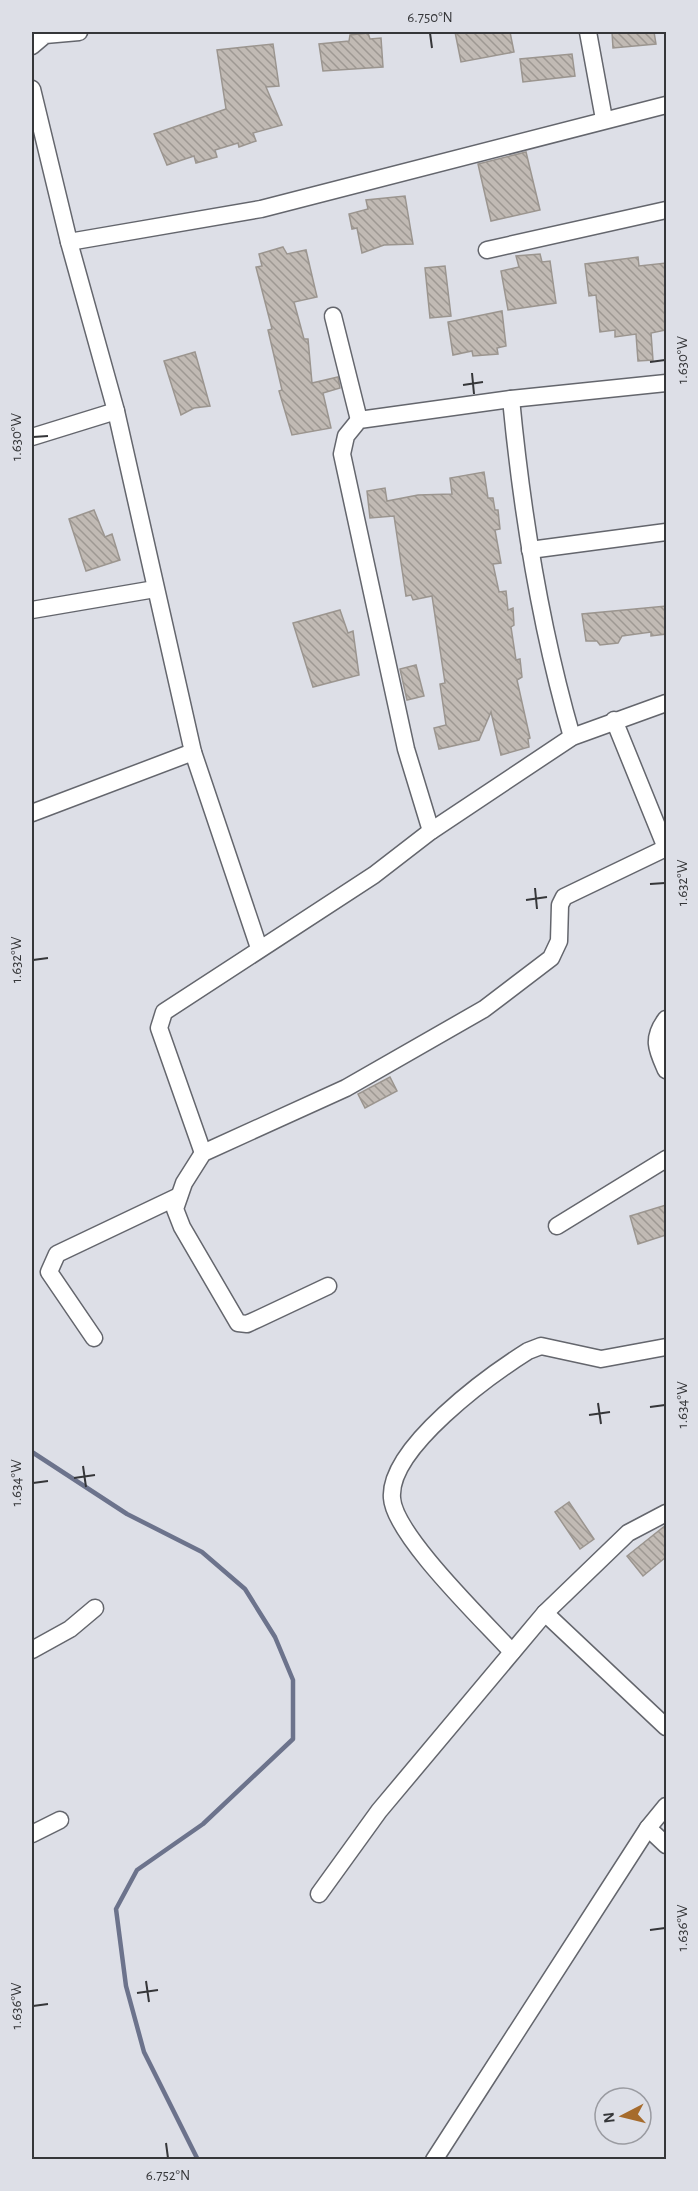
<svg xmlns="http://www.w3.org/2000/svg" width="698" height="2191" viewBox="0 0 698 2191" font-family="'Alegreya Sans',sans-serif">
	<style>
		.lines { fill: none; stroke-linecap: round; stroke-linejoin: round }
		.stream { stroke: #6c738c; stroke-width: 4.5 }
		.building { fill: url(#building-back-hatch); stroke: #9b958f; stroke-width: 1.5 }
		.minor-casing { stroke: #64666d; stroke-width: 19 }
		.minor { stroke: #fff; stroke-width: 16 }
		.ticks { fill: none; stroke: #353639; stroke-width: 2 }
		.neatline { fill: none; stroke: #353639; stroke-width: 2 }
		.ticks-label { font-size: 15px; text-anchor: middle; fill: #353639 }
	</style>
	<defs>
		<pattern id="building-back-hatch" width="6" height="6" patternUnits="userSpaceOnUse" patternTransform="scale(1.5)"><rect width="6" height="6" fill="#c1bab4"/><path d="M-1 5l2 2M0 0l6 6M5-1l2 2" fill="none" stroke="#9e9893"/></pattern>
	</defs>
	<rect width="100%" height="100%" fill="#dddfe7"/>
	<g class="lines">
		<!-- stream -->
		<polyline class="stream" points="32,1452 127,1514 202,1552 245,1589 275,1637 293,1680 293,1739 203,1824 137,1870 116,1909 126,1986 144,2052 198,2160"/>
	</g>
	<!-- building -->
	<g class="building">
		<polygon points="455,32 510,32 514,52 461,62"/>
		<polygon points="612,32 654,32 656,44 613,48"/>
		<polygon points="368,33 370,39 381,38 383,67 323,71 319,44 349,41 350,35"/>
		<polygon points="273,44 279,86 266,87 282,125 253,133 256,141 239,147 238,143 215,150 217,157 196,163 194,156 167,165 154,134 226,109 217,50"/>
		<polygon points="572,54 575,76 523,82 520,59"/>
		<polygon points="526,152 540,210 491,221 478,164"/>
		<polygon points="405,196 413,244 384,245 362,253 357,228 352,229 349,214 368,209 366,200"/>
		<polygon points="283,247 287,254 306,250 317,297 294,302 304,339 308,339 312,383 338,377 340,388 323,393 331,428 292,435 279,391 282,390 268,330 272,329 256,267 262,266 259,254"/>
		<polygon points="540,254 542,262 550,261 556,303 508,310 501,271 519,267 516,256"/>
		<polygon points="638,257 639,266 666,263 666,330 651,333 653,360 638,361 636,334 615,337 615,330 600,332 596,295 589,296 585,264"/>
		<polygon points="445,266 451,316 430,318 425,268"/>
		<polygon points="502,311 506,346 497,348 498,354 473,356 472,351 453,355 448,322"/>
		<polygon points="195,352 210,406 194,408 181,415 164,361"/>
		<polygon points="484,472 488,498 493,498 495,510 498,510 500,529 495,530 501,563 493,564 499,592 506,591 508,610 513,608 514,625 511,627 516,660 520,659 522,677 517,680 530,738 528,739 529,747 501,755 491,712 479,740 439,749 434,728 446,725 440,684 445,683 432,596 413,600 411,595 406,596 394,516 370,518 367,491 385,488 387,501 418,495 452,494 450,478"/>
		<polygon points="94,510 105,537 112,534 120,560 86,571 69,519"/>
		<polygon points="666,606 666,634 651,636 651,632 622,636 618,643 600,645 597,641 586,641 582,614"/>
		<polygon points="340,610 348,633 353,631 359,675 313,687 293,623"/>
		<polygon points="416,665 424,696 407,700 400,669"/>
		<polygon points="390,1077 397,1091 365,1108 358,1094"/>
		<polygon points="666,1205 666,1235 638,1244 630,1216"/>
		<polygon points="569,1502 594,1539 580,1549 555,1512"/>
		<polygon points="666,1525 666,1557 643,1576 627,1556"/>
	</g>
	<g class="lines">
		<!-- minor casing -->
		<g class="minor-casing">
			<g id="minor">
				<polyline points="588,32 604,119"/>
				<polyline points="32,46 45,35 79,32"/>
				<polyline points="32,89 69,242 116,411 193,752 259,948"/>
				<polyline points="69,242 261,209 666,105"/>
				<polyline points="487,250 666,210"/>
				<polyline points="333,316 359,420"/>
				<path d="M511,399C522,514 540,626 572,737"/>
				<polyline points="32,437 116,411"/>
				<polyline points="530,550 666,532"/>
				<polyline points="32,610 155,589"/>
				<polyline points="614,720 666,848"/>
				<polyline points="32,813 193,752"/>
				<polyline points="431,831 406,749 342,454 346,436 359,420 511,399 666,383"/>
				<path d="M666,1019C651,1039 657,1050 666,1070"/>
				<polyline points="203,1153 159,1028 164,1012 374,875 431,831 572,737 666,703"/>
				<polyline points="557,1226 666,1159"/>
				<polyline points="328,1286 258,1319 247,1324 238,1323 182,1227 175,1209 184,1183 203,1153 346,1088 484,1009 551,958 559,941 560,905 564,897 666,848"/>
				<polyline points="94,1338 49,1272 57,1254 179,1196"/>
				<polyline points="545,1613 666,1727"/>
				<polyline points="32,1650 70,1629 95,1608"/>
				<path d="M512,1652C485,1622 394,1535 392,1498C388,1448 490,1375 528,1351L541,1346L601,1359L666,1347"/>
				<polyline points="648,1828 666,1845"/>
				<polyline points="32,1834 60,1820"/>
				<polyline points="319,1894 379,1811 545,1613 628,1533 666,1513"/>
				<polyline points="434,2160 648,1828 666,1806"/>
			</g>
		</g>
		<!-- minor -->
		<use href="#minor" class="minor"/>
	</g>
	<!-- ticks -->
	<path class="ticks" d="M430,33L432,48M650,362L665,360M472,373L474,394M463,385L483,382M33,437L48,436M650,884L665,883M535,888L537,909M526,900L547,897M33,960L48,958M598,1403L601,1424M650,1407L665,1405M589,1415L610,1412M83,1466L86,1487M74,1478L95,1475M33,1483L48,1481M650,1930L665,1928M146,1981L149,2002M137,1993L158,1990M33,2006L48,2004M166,2143L168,2158"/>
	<!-- border -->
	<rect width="698" height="2191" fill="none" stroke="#dddfe7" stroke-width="66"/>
	<!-- north arrow -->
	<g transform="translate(623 2116) rotate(263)"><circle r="28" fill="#dddfe7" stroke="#9a9ba1" stroke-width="1.5"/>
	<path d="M0-4.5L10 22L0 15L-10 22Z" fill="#a66b2c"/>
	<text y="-9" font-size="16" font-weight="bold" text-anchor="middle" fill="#353639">N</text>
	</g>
	<rect x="33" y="33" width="632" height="2125" class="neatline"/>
	<g class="ticks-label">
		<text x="430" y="22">6.750°N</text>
		<text transform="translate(682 360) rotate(-90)" y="5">1.630°W</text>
		<text transform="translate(16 437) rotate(-90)" y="5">1.630°W</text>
		<text transform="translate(682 883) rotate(-90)" y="5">1.632°W</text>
		<text transform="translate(16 960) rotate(-90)" y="5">1.632°W</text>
		<text transform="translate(682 1405) rotate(-90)" y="5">1.634°W</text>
		<text transform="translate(16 1483) rotate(-90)" y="5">1.634°W</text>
		<text transform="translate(682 1928) rotate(-90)" y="5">1.636°W</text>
		<text transform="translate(16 2006) rotate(-90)" y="5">1.636°W</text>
		<text x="168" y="2180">6.752°N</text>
	</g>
</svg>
